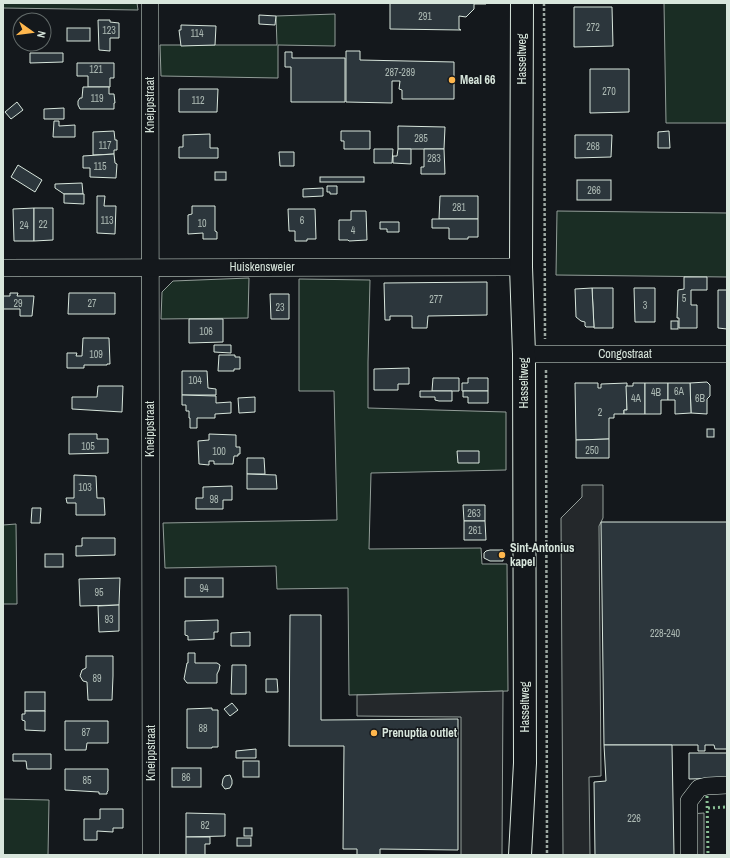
<svg xmlns="http://www.w3.org/2000/svg" width="730" height="858" viewBox="0 0 730 858" font-family="'Archivo Narrow',sans-serif">
	<style>
		.green { fill: #1a2d24; stroke: #939e99 }
		.parking { fill: #24282b; stroke: #939e99 }
		.building { fill: #2c363c; stroke: #d8e6dc }
		.lines { fill: none; stroke-linecap: round; stroke-linejoin: round }
		.minor-casing { stroke: #d8e6dc; stroke-width: 18 }
		.major-casing { stroke: #d8e6dc; stroke-width: 24 }
		.path { stroke: #9da8a2; stroke-width: 2.5; stroke-dasharray: 3 2; stroke-linecap: butt }
		.minor { stroke: #14181c; stroke-width: 17 }
		.major { stroke: #14181c; stroke-width: 22 }
		.hedge { stroke: #8ac095; stroke-width: 3; stroke-dasharray: 2 3; stroke-linecap: butt }
		.poi-dot { fill: #ffb74d; stroke: #14181c; stroke-width: 1.5 }
		.labels { text-anchor: middle; stroke-width: 3; stroke-linejoin: round; paint-order: stroke }
		.number-label { font-size: 10px; fill: #adbab4 }
		.street-label { font-size: 12px; fill: #d8e6dc; stroke: #14181c }
		.poi-label { font-size: 12px; font-weight: bold; fill: #d8e6dc; stroke: #14181c; text-anchor: start }
	</style>
	<rect width="100%" height="100%" fill="#14181c"/>
	<!-- green -->
	<g class="green">
		<polygon points="3,3 137,3 138,10 3,8"/>
		<polygon points="664,3 727,3 727,123 666,123"/>
		<polygon points="335,14 335,46 278,45 278,78 161,76 160,45 277,45 276,16"/>
		<polygon points="557,211 727,213 727,277 556,275"/>
		<polygon points="249,278 248,318 161,319 162,292 173,281"/>
		<polygon points="299,279 370,280 368,362 368,408 506,412 506,470 371,473 369,549 481,548 482,564 507,564 508,691 349,695 348,588 277,589 276,566 165,568 163,523 337,520 334,391 299,391"/>
		<polygon points="16,524 17,604 3,604 3,525"/>
		<polygon points="3,799 49,800 48,855 3,855"/>
	</g>
	<!-- parking -->
	<g class="parking">
		<polygon points="582,485 603,485 603,518 599,526 601,776 589,777 590,855 563,855 561,518 582,497"/>
		<polygon points="503,691 502,855 461,855 461,717 357,716 357,695"/>
		<polygon points="704,813 704,855 690,855 690,814"/>
	</g>
	<!-- building -->
	<g class="building">
		<polygon points="390,3 486,3 486,4 474,4 474,9 466,17 459,16 459,29 461,30 390,29"/>
		<polygon points="574,7 612,7 613,46 574,47"/>
		<polygon points="259,15 276,16 275,25 259,24"/>
		<polygon points="98,20 110,20 110,22 119,23 119,38 110,38 110,51 99,50"/>
		<polygon points="181,25 216,26 215,45 181,46 179,30 181,30"/>
		<rect x="67" y="28" width="23" height="13"/>
		<polygon points="346,51 360,51 360,60 454,62 454,99 402,99 402,90 399,89 400,81 392,81 392,103 346,102"/>
		<polygon points="285,52 292,52 292,58 345,58 345,102 291,102 291,67 285,67"/>
		<polygon points="30,53 63,53 63,62 30,63"/>
		<polygon points="77,63 114,63 114,78 110,78 110,87 88,87 88,76 77,76"/>
		<polygon points="590,69 629,69 629,112 590,113"/>
		<polygon points="83,87 109,87 109,94 114,94 115,103 114,103 114,109 80,109 78,105 78,101 80,98 82,98"/>
		<polygon points="179,89 218,89 217,112 179,112"/>
		<polygon points="17,102 23,110 11,119 5,112"/>
		<polygon points="64,108 64,119 44,119 44,109"/>
		<polygon points="54,121 59,121 59,126 75,125 75,137 53,137"/>
		<polygon points="398,126 445,127 444,149 398,149"/>
		<polygon points="114,131 115,140 117,140 117,150 114,150 114,154 93,155 93,132"/>
		<polygon points="341,131 370,131 370,149 344,149 344,141 341,141"/>
		<polygon points="669,131 670,148 658,148 658,132"/>
		<polygon points="210,134 210,148 218,148 218,158 179,158 179,147 183,147 183,135"/>
		<polygon points="575,135 612,135 611,157 575,158"/>
		<polygon points="374,149 393,149 392,163 374,163"/>
		<polygon points="398,149 411,149 411,164 393,163 393,156 397,156"/>
		<polygon points="424,149 444,149 445,174 421,174 421,167 424,167"/>
		<polygon points="279,152 294,152 294,166 280,166"/>
		<polygon points="114,154 115,163 117,164 116,178 90,177 90,168 83,168 83,156"/>
		<polygon points="18,165 42,180 35,192 11,177"/>
		<rect x="215" y="172" width="11" height="8"/>
		<rect x="320" y="177" width="44" height="5"/>
		<rect x="577" y="180" width="34" height="20"/>
		<polygon points="82,183 83,194 64,194 55,188 55,184"/>
		<polygon points="327,186 337,186 337,194 330,194 330,192 327,192"/>
		<polygon points="323,188 323,196 303,197 303,189"/>
		<polygon points="64,194 84,194 84,204 64,203"/>
		<polygon points="97,196 105,196 104,206 116,206 115,234 97,233"/>
		<polygon points="440,196 478,196 478,219 439,219"/>
		<polygon points="192,206 215,206 215,231 217,232 217,239 203,239 203,233 188,234 188,215 192,214"/>
		<polygon points="34,208 34,241 14,241 13,209"/>
		<polygon points="34,208 53,208 53,240 34,241"/>
		<polygon points="288,209 315,209 316,239 307,239 307,241 295,241 295,231 289,231"/>
		<polygon points="351,211 366,211 367,240 349,241 348,240 339,240 339,220 351,220"/>
		<polygon points="432,219 478,219 478,237 468,237 468,239 449,239 449,228 432,228"/>
		<polygon points="380,222 399,222 399,232 387,232 387,229 380,229"/>
		<polygon points="684,277 707,277 707,290 691,290 691,305 697,305 697,328 679,328 679,318 677,318 678,290 684,289"/>
		<polygon points="487,282 487,315 428,316 427,328 412,328 412,316 390,316 390,320 385,320 384,283"/>
		<polygon points="592,288 613,288 613,328 594,328"/>
		<polygon points="592,288 594,327 586,327 585,326 585,322 581,321 576,317 575,289"/>
		<polygon points="634,288 655,288 655,322 635,322"/>
		<polygon points="718,290 727,290 727,329 718,328"/>
		<polygon points="10,293 18,293 17,296 34,296 32,316 20,316 20,309 3,309 3,296 10,296"/>
		<polygon points="69,293 115,293 115,314 68,314"/>
		<polygon points="270,294 289,294 289,319 271,319"/>
		<polygon points="189,319 223,319 223,342 189,343"/>
		<rect x="671" y="321" width="7" height="8"/>
		<polygon points="83,338 109,338 110,364 107,364 107,365 84,365 84,368 67,368 67,353 77,353 76,356 82,356"/>
		<polygon points="214,345 231,345 231,353 214,352"/>
		<polygon points="219,355 235,355 235,357 240,357 240,369 234,369 234,371 218,371"/>
		<polygon points="409,368 409,384 398,384 398,390 374,390 374,369"/>
		<polygon points="182,371 207,371 208,388 216,389 216,395 182,395"/>
		<polygon points="433,378 459,378 459,391 432,391"/>
		<polygon points="468,378 488,378 488,391 462,391 462,383 468,383"/>
		<polygon points="707,382 710,385 710,396 707,399 707,414 691,413 690,383"/>
		<polygon points="575,383 598,383 598,388 601,388 601,384 627,383 627,410 624,410 624,414 614,414 614,418 609,418 609,439 576,440"/>
		<polygon points="633,383 645,383 645,414 624,414 624,410 627,410 626,386 633,386"/>
		<polygon points="645,383 668,383 668,400 661,400 661,414 645,414"/>
		<polygon points="668,383 690,383 691,413 675,414 675,400 668,400"/>
		<polygon points="98,386 123,386 122,412 72,409 72,397 97,397"/>
		<polygon points="420,391 452,391 452,401 439,401 435,400 435,397 420,397"/>
		<polygon points="463,391 488,391 488,403 468,403 468,397 463,397"/>
		<polygon points="182,395 216,396 216,403 231,402 231,413 215,414 215,418 197,418 197,428 190,428 190,418 189,418 189,411 186,411 186,405 182,405"/>
		<polygon points="255,397 255,412 239,413 238,398"/>
		<rect x="707" y="429" width="7" height="8"/>
		<polygon points="69,434 97,434 97,439 108,439 108,453 69,454"/>
		<polygon points="209,434 236,435 236,447 240,447 240,454 238,454 238,456 234,456 233,464 214,464 214,461 209,461 209,465 199,464 198,441 209,440"/>
		<polygon points="609,439 609,458 576,458 576,440"/>
		<polygon points="457,451 479,451 479,463 458,463"/>
		<polygon points="247,458 264,458 265,474 247,474"/>
		<polygon points="247,474 276,475 277,489 247,489"/>
		<polygon points="74,475 96,476 97,498 104,498 105,515 76,515 76,503 67,503 66,498 74,498"/>
		<polygon points="232,486 232,500 223,500 223,509 196,509 196,498 203,498 203,487"/>
		<polygon points="463,505 485,505 485,521 464,521"/>
		<polygon points="32,508 41,508 40,523 31,523"/>
		<polygon points="464,521 485,521 486,540 464,540"/>
		<polygon points="601,522 727,522 727,749 715,749 714,745 705,745 705,751 698,751 698,745 604,745"/>
		<polygon points="82,538 115,538 115,555 76,556 76,546 82,546"/>
		<polygon points="490,550 503,550 503,561 490,561 484,558 484,553 486,551"/>
		<rect x="45" y="554" width="18" height="13"/>
		<polygon points="120,578 119,605 80,606 79,579"/>
		<rect x="185" y="578" width="38" height="19"/>
		<polygon points="119,605 119,631 99,632 98,606"/>
		<polygon points="290,615 321,615 321,720 458,719 458,850 380,849 380,855 357,855 357,849 343,849 344,746 289,746"/>
		<polygon points="218,620 218,632 214,632 214,639 188,640 188,636 185,635 185,621"/>
		<polygon points="250,632 250,646 231,646 231,633"/>
		<polygon points="188,653 195,653 195,663 217,663 220,665 219,670 217,674 217,683 187,683 184,679 187,663 188,663"/>
		<polygon points="86,656 113,656 113,676 112,700 88,700 87,682 83,681 80,676 82,670 86,668"/>
		<polygon points="232,665 246,665 246,694 231,694"/>
		<polygon points="266,679 277,679 278,692 266,692"/>
		<rect x="25" y="692" width="20" height="19"/>
		<polygon points="232,703 238,710 230,716 224,709"/>
		<polygon points="212,708 212,710 218,710 218,747 212,747 212,748 187,748 187,709"/>
		<polygon points="25,711 45,711 45,731 25,730 25,721 22,720 22,714 25,714"/>
		<polygon points="65,721 108,721 108,743 87,743 86,750 65,750"/>
		<polygon points="604,745 672,745 674,855 595,855 594,782 606,781"/>
		<polygon points="256,749 256,758 236,758 236,751"/>
		<polygon points="689,753 727,753 727,778 689,779"/>
		<polygon points="13,754 51,754 51,769 27,769 26,761 13,761"/>
		<rect x="243" y="761" width="16" height="16"/>
		<rect x="172" y="768" width="29" height="19"/>
		<polygon points="65,769 108,769 108,791 107,792 107,794 99,794 99,792 65,790"/>
		<polygon points="230,775 232,780 232,784 230,788 225,789 222,785 223,779 225,776"/>
		<polygon points="100,809 123,809 123,828 113,828 113,832 97,831 97,840 84,840 84,819 100,819"/>
		<polygon points="186,813 225,814 225,836 186,837"/>
		<rect x="244" y="828" width="8" height="8"/>
		<polygon points="186,837 210,837 210,844 205,844 205,855 186,855"/>
		<rect x="237" y="838" width="14" height="8"/>
	</g>
	<g class="lines">
		<!-- minor casing -->
		<g class="minor-casing">
			<g id="minor">
				<polyline points="150,3 151,855"/>
				<polyline points="3,268 521,267"/>
				<polyline points="524,354 727,354"/>
				<polyline points="689,855 689,801 699,788 707,786 727,785"/>
			</g>
		</g>
		<!-- major casing -->
		<g class="major-casing">
			<polyline id="major" points="520,855 525,763 524,354 521,267 522,3"/>
		</g>
		<!-- path -->
		<g class="path">
			<polyline points="544,3 545,339"/>
			<polyline points="546,370 547,855"/>
		</g>
		<!-- minor -->
		<use href="#minor" class="minor"/>
		<!-- major -->
		<use href="#major" class="major"/>
		<!-- hedge -->
		<g class="hedge">
			<polyline points="707,796 708,855"/>
			<polyline points="708,808 727,807"/>
		</g>
	</g>
	<!-- markers -->
	<g class="poi-dot">
		<circle cx="452" cy="80" r="4"/>
		<circle cx="502" cy="555" r="4"/>
		<circle cx="374" cy="733" r="4"/>
	</g>
	<g class="labels">
		<!-- number labels -->
		<g class="number-label">
			<text x="425" y="20">291</text>
			<text x="593" y="31">272</text>
			<text x="109" y="34">123</text>
			<text x="197" y="37">114</text>
			<text x="96" y="73">121</text>
			<text x="400" y="76">287-289</text>
			<text x="609" y="95">270</text>
			<text x="97" y="102">119</text>
			<text x="198" y="104">112</text>
			<text x="421" y="142">285</text>
			<text x="105" y="149">117</text>
			<text x="593" y="150">268</text>
			<text x="434" y="162">283</text>
			<text x="100" y="170">115</text>
			<text x="594" y="194">266</text>
			<text x="459" y="211">281</text>
			<text x="107" y="224">113</text>
			<text x="302" y="224">6</text>
			<text x="202" y="227">10</text>
			<text x="43" y="228">22</text>
			<text x="24" y="229">24</text>
			<text x="353" y="234">4</text>
			<text x="684" y="302">5</text>
			<text x="436" y="303">277</text>
			<text x="18" y="307">29</text>
			<text x="92" y="307">27</text>
			<text x="645" y="309">3</text>
			<text x="280" y="311">23</text>
			<text x="206" y="335">106</text>
			<text x="96" y="358">109</text>
			<text x="195" y="384">104</text>
			<text x="679" y="395">6A</text>
			<text x="656" y="396">4B</text>
			<text x="636" y="402">4A</text>
			<text x="700" y="402">6B</text>
			<text x="600" y="416">2</text>
			<text x="88" y="450">105</text>
			<text x="592" y="454">250</text>
			<text x="219" y="455">100</text>
			<text x="85" y="491">103</text>
			<text x="214" y="503">98</text>
			<text x="474" y="517">263</text>
			<text x="475" y="534">261</text>
			<text x="204" y="592">94</text>
			<text x="99" y="596">95</text>
			<text x="109" y="623">93</text>
			<text x="665" y="637">228-240</text>
			<text x="97" y="682">89</text>
			<text x="203" y="732">88</text>
			<text x="86" y="736">87</text>
			<text x="186" y="781">86</text>
			<text x="87" y="784">85</text>
			<text x="634" y="822">226</text>
			<text x="205" y="829">82</text>
		</g>
		<!-- street labels -->
		<g class="street-label">
			<text transform="translate(522 59) rotate(-90)" y="4">Hasseltweg</text>
			<text transform="translate(150 105) rotate(-90)" y="4">Kneippstraat</text>
			<text x="262" y="271">Huiskensweier</text>
			<text x="625" y="358">Congostraat</text>
			<text transform="translate(524 383) rotate(-90)" y="4">Hasseltweg</text>
			<text transform="translate(150 429) rotate(-90)" y="4">Kneippstraat</text>
			<text transform="translate(525 707) rotate(-90)" y="4">Hasseltweg</text>
			<text transform="translate(151 753) rotate(-90)" y="4">Kneippstraat</text>
		</g>
		<!-- poi labels -->
		<g class="poi-label">
			<text x="460" y="84">Meal 66</text>
			<text x="510" y="552">Sint-Antonius<tspan x="510" dy="14">kapel</tspan></text>
			<text x="382" y="737">Prenuptia outlet</text>
		</g>
	</g>
	<!-- border -->
	<rect width="730" height="858" fill="none" stroke="#d8e6dc" stroke-width="8"/>
	<!-- north arrow -->
	<g transform="translate(32 32) rotate(104)"><circle r="19" fill="#14181c" stroke="#626a69"/>
	<path d="M0-3L7 15L0 10L-7 15Z" fill="#ffb74d"/>
	<text y="-6" font-size="11" font-weight="bold" text-anchor="middle" fill="#d8e6dc">N</text>
	</g>
</svg>
